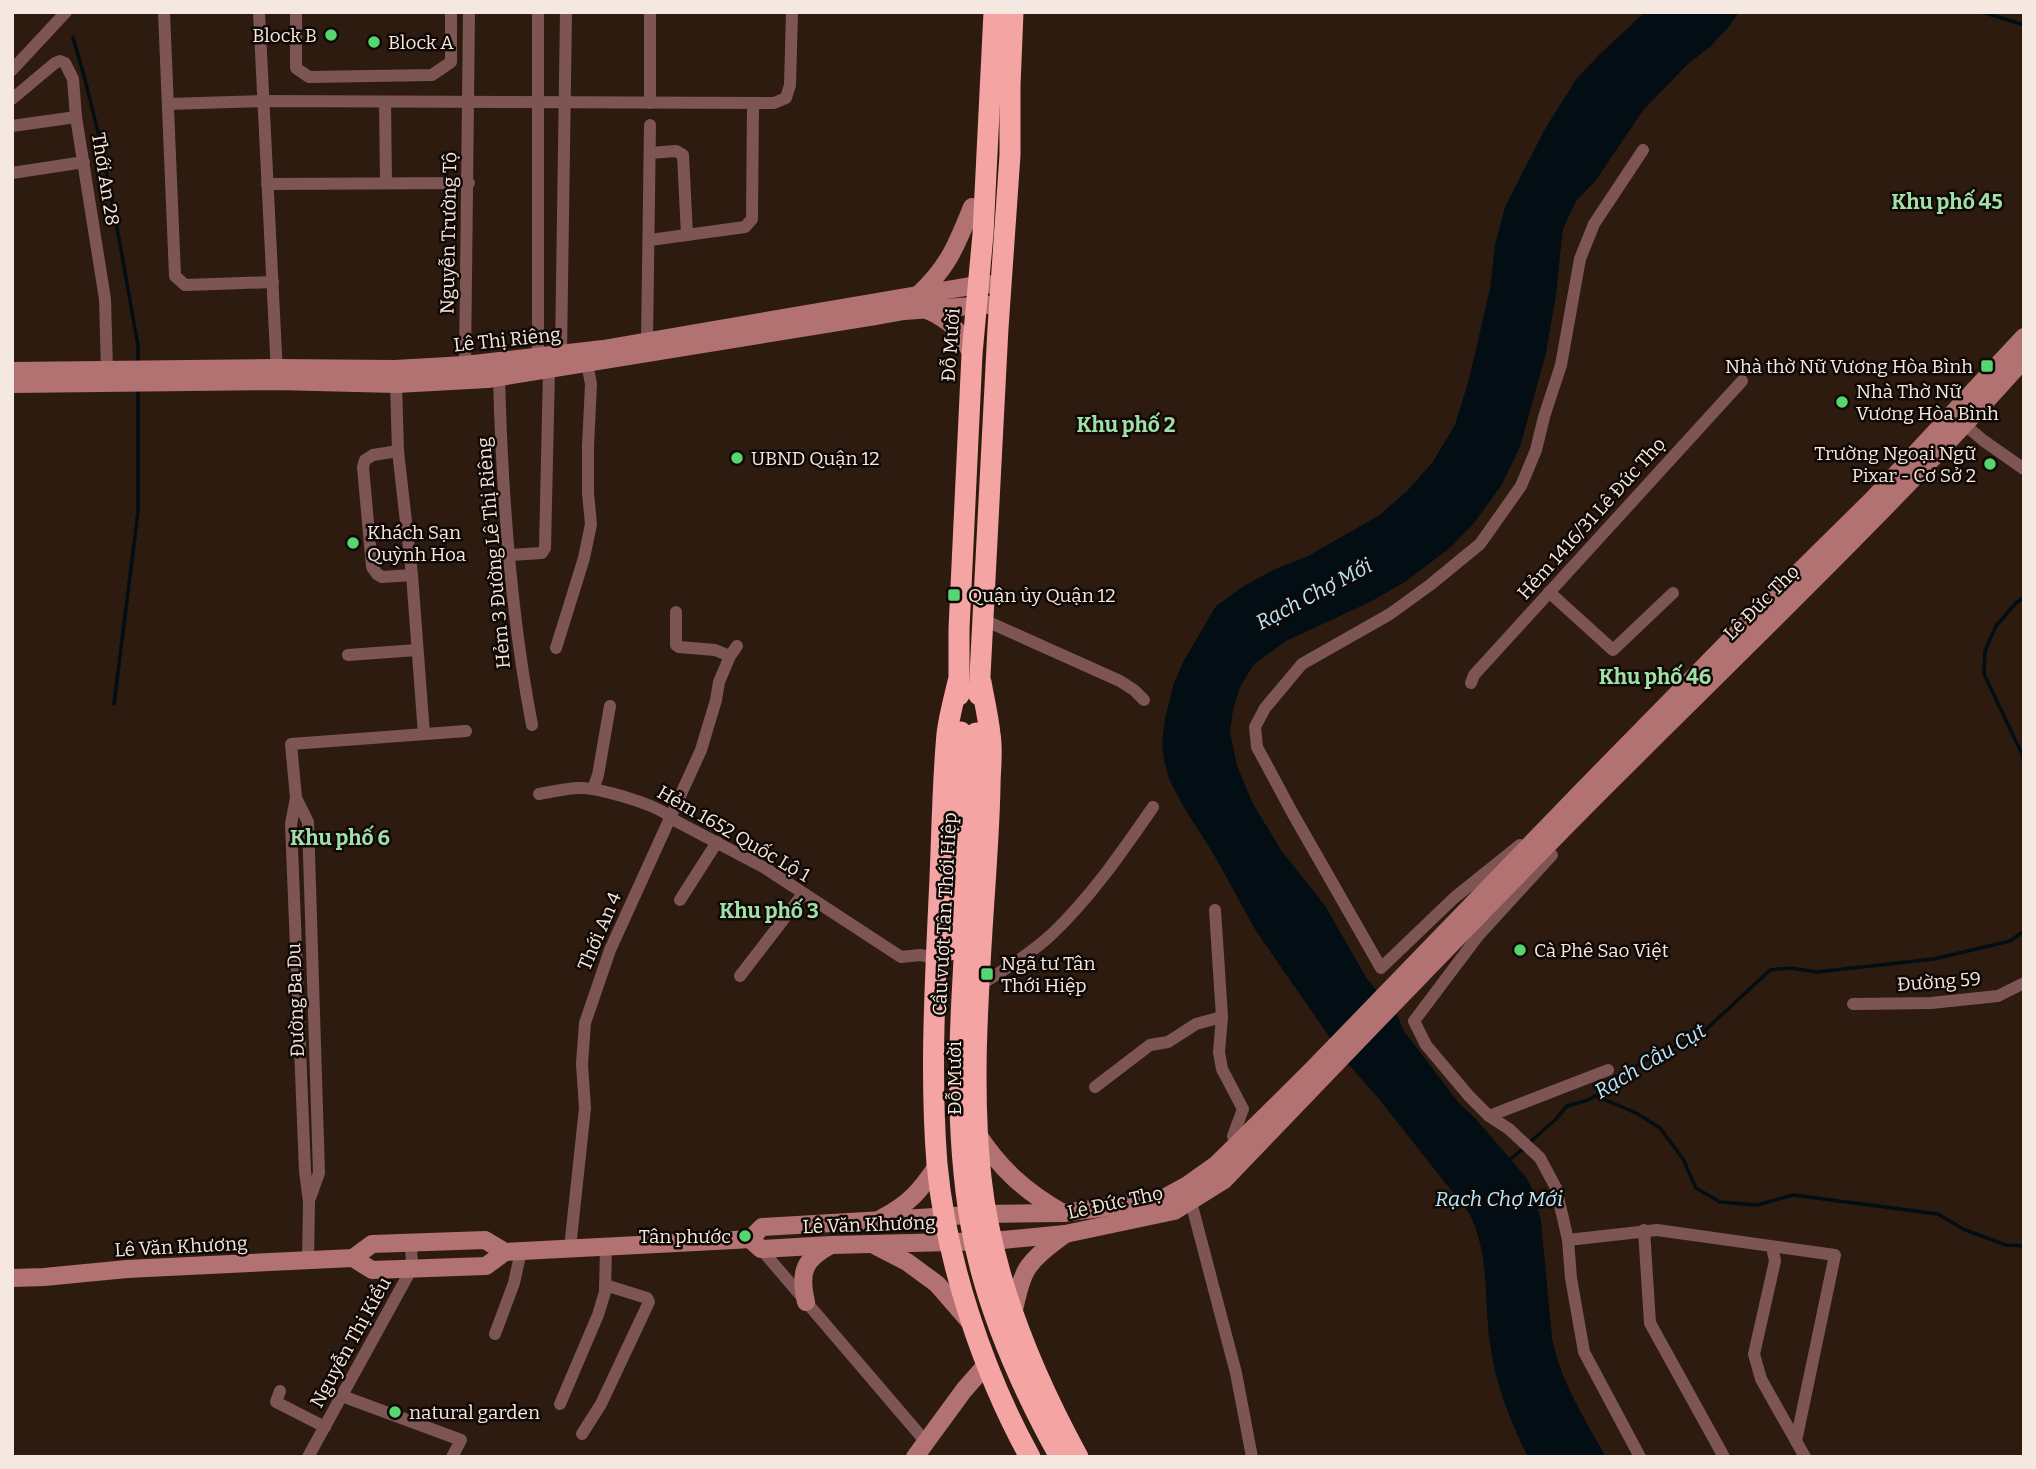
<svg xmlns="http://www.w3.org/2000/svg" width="2036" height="1469" viewBox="0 0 2036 1469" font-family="Bitter,serif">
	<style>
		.water { fill: #020e14 }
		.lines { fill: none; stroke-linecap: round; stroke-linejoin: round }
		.stream { stroke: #020e14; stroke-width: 3.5 }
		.street { stroke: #7d5554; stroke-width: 12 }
		.secondary { stroke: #b27271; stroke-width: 18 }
		.highway { stroke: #f4a4a2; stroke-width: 21 }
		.highway-bridge { stroke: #f4a4a2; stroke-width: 21 }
		.poi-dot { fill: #55d671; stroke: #100804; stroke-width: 2.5 }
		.labels { text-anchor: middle; stroke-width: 5; stroke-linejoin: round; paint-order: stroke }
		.poi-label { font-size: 19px; fill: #f5e8e0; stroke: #100804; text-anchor: start }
		.street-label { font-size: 19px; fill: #f5e8e0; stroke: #100804 }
		.neighbourhood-label { font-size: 21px; font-weight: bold; fill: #9fdfa8; stroke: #100804 }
		.water-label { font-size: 21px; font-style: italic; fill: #b5e7fd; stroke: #100804 }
	</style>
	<rect width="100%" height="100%" fill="#2e1b0f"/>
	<!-- water -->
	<path class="water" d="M1645,12H1739L1731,24L1710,47L1689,63L1644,109L1596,180L1576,201L1563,229L1556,294L1546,353L1520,447L1501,486L1474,523L1451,547L1405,582L1370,602L1286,641L1254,664L1240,687L1233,710L1230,732L1237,766L1253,804L1281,850L1326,907L1367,979L1397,1015L1404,1031L1458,1102L1475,1118L1526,1177L1534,1192L1541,1221L1552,1338C1561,1382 1584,1418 1606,1457H1528C1511,1423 1497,1388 1491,1350C1483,1304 1491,1256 1469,1213L1379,1099L1349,1065L1256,931L1213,853L1183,806L1169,779L1164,760L1162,744L1165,719L1173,686L1183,662L1216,606L1244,586L1273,570L1308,556L1378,516L1407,491L1432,463L1455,425L1469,379L1490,289L1495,245L1505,207L1545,129L1577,78L1602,52Z"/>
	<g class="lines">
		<!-- stream -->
		<g class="stream">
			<polyline points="1982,12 2024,25"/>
			<path d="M73,38C104,138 119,242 138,345V364"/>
			<polyline points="2024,597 2016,603 1996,626 1985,651 1984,674 2021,752 2024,761"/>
			<polyline points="114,704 138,512 138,389"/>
			<polyline points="1596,1096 1636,1113 1660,1128 1683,1159 1696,1188 1720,1202 1757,1205 1793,1195 1938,1214 1963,1229 2006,1245 2024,1246"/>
			<polyline points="1529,1143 1556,1119 1567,1106 1588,1100 1607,1090 1629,1070 1658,1053 1698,1037 1770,970 1791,968 1817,972 1934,959 2010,941 2024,931"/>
			<polyline points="1508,1161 1524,1148"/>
		</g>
		<!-- street -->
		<g class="street">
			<polyline points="164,12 175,276 185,285 273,282"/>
			<polyline points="259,12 277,374"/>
			<polyline points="296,12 296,68 309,77 432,75 451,62 451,12"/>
			<polyline points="12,70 66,12"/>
			<polyline points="12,99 55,63 60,61 65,63 73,79 76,117 105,299 107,370"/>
			<polyline points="385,102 386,183"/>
			<polyline points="650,103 650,12"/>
			<polyline points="168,104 262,101 774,103 786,98 790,85 792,12"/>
			<polyline points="12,126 76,117"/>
			<polyline points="650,153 676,151 683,155 687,235"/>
			<polyline points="12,173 84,162"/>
			<polyline points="267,184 469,183"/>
			<polyline points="650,240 745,227 752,219 753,104"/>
			<polyline points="647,341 650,125"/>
			<polyline points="561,354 566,12"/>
			<polyline points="538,356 538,12"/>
			<polyline points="465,365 469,12"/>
			<path d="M499,377C502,493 510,611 532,725"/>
			<polyline points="396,384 398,451 412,575 424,734"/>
			<polyline points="1965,425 1984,441 2024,469"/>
			<polyline points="398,451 373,455 365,460 363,467 372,567 377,574 382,577 412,575"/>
			<polyline points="510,555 542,553 545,548 549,370"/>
			<polyline points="1549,592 1613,650 1673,593"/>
			<polyline points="676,612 676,645 679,647 715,650 730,656"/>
			<polyline points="984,620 1120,681 1134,690 1144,700"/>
			<polyline points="556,648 584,558 591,524 588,493 588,446 591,384 587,363"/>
			<polyline points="348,655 417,650"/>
			<polyline points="1471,683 1474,675 1742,381"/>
			<polyline points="593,789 598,775 610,706"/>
			<path d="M539,794C553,792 569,787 583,788C601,789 661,805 672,819L765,868L901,957L920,955L937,958"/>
			<polyline points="296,798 308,822 319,1173 310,1198"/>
			<polyline points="1520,845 1454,898 1381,968 1293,814 1257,747 1255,727 1265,708 1302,664 1390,614 1430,585 1480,544 1521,486 1536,450 1544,417 1561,365 1580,259 1594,224 1643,150"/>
			<polyline points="1552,855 1478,936 1414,1021 1426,1045 1469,1096 1489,1116 1509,1129 1540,1158 1556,1188 1568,1240 1571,1278 1584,1352 1640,1457"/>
			<polyline points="680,900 717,842"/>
			<polyline points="1215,910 1222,1017 1219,1052 1222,1069 1243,1109 1233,1136 1236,1146"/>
			<polyline points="740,976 803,894"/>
			<path d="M980,985C1004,970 1030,954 1051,935C1091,897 1122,852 1153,807"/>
			<polyline points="1853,1004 1931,1003 1998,996 2024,983"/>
			<polyline points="1095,1087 1150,1045 1168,1042 1196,1024 1222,1017"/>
			<polyline points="1489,1116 1608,1070"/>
			<polyline points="1191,1202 1236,1373 1252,1457"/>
			<polyline points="1644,1230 1650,1323 1724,1457"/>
			<polyline points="1568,1240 1657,1230 1835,1255 1796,1441"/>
			<polyline points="1772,1247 1775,1261 1754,1354 1761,1379 1805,1457"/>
			<polyline points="570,1248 585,1108 582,1064 585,1023 610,950 701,750 716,700 719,682 730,656 737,646"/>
			<polyline points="761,1249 925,1441"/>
			<polyline points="308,1261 309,1202 305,1171 291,824 296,798 291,744 466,731"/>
			<polyline points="495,1334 514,1283 521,1251"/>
			<polyline points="280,1391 276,1402 325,1427"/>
			<polyline points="342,1396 461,1440 452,1457"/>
			<polyline points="560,1404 598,1315 605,1292 606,1246"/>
			<polyline points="582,1434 601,1404 649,1302 647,1298 605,1285"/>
			<polyline points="308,1457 412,1268 411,1242"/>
		</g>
		<!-- secondary -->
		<g class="secondary">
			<path d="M918,295C949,266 956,246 972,207"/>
			<path d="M927,310C952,321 959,331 972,354"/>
			<polyline points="12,371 277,368 395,369 465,365 603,349 941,291 977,285 1001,284"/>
			<polyline points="12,384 276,381 396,384 488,379 875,316 904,311 1000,304"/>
			<path d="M977,1133C1000,1169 1026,1192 1063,1213"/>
			<path d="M882,1218C909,1204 920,1191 937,1166"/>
			<polyline points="750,1239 762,1227 987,1214 1063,1213 1146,1202 1164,1198 1186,1186 1217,1164 1313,1069 1581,792 1729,641 1874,498 2024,337"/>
			<polyline points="876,1246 907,1262 937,1284 970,1322"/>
			<path d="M353,1258L372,1270L486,1266L505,1252L734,1240L750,1239L761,1249L831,1245L992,1241L1065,1234L1174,1211L1224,1180C1352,1047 1479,913 1609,783C1749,643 1892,507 2024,359"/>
			<polyline points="12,1278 44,1277 127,1269 353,1258 372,1244 485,1240 505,1252"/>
			<path d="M806,1302C799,1272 804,1259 831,1245"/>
			<path d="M1013,1313C1017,1299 1019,1282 1027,1269C1036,1255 1052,1244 1065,1234"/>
			<polyline points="915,1457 964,1390 986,1365"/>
		</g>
		<!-- highway -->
		<g class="highway">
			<path d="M958,682C954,699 949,717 947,734C942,788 942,844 939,899C935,987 930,1076 937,1164C946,1261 983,1372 1030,1457"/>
			<path d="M981,682C984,699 988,716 990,734C993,751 990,769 990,787C989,834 985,882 982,930C977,1012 972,1096 981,1178C992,1277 1031,1371 1078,1457"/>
			<polyline points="959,695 959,629 972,354 983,234 994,12"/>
			<polyline points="979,695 998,328 1010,155 1010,85 1013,12"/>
		</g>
		<!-- highway-bridge -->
		<g class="highway-bridge">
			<path d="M976,733C973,793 971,853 967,913C960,1018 953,1121 971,1225C985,1307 1020,1385 1060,1457"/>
			<polyline points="950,950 961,732"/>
		</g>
	</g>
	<!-- markers -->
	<g class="poi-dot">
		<circle cx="331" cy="35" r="7"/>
		<circle cx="374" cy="42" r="7"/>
		<rect x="1980" y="359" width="14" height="14" rx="3.5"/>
		<circle cx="1842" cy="402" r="7"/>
		<circle cx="737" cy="458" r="7"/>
		<circle cx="1990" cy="464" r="7"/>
		<circle cx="353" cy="543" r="7"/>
		<rect x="947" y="588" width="14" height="14" rx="3.5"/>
		<circle cx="1520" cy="950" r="7"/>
		<rect x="980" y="967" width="14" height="14" rx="3.5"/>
		<circle cx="745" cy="1236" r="7"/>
		<circle cx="395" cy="1412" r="7"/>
	</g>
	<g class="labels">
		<!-- poi labels -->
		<g class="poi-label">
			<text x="317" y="42" text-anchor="end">Block B</text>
			<text x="388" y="49">Block A</text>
			<text x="1973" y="373" text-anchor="end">Nhà thờ Nữ Vương Hòa Bình</text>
			<text x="1856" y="398">Nhà Thờ Nữ<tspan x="1856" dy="22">Vương Hòa Bình</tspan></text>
			<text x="1976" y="460" text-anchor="end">Trường Ngoại Ngữ<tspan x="1976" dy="22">Pixar - Cơ Sở 2</tspan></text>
			<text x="751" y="465">UBND Quận 12</text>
			<text x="367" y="539">Khách Sạn<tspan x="367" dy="22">Quỳnh Hoa</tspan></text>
			<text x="968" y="602">Quận ủy Quận 12</text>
			<text x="1534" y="957">Cà Phê Sao Việt</text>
			<text x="1001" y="970">Ngã tư Tân<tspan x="1001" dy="22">Thới Hiệp</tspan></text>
			<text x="731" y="1243" text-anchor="end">Tân phước</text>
			<text x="409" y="1419">natural garden</text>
		</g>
		<!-- street labels -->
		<g class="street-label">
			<text transform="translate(106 179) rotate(81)" y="7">Thới An 28</text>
			<text transform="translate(448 233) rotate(-89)" y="7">Nguyễn Trường Tộ</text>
			<text transform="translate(507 339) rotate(-6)" y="7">Lê Thị Riêng</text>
			<text transform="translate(950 345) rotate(-86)" y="7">Đỗ Mười</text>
			<text transform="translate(1591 518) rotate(-48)" y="7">Hẻm 1416/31 Lê Đức Thọ</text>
			<text transform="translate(493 553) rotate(-95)" y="7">Hẻm 3 Đường Lê Thị Riêng</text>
			<text transform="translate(1761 602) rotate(-45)" y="7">Lê Đức Thọ</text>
			<text transform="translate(734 833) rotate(30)" y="7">Hẻm 1652 Quốc Lộ 1</text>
			<text transform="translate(944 914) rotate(-87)" y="7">Cầu vượt Tân Thới Hiệp</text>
			<text transform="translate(599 931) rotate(-67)" y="7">Thới An 4</text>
			<text transform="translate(1939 981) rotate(-4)" y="7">Đường 59</text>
			<text transform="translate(295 1000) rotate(-92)" y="7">Đường Ba Du</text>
			<text transform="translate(954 1078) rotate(-90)" y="7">Đỗ Mười</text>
			<text transform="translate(1115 1202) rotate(-12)" y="7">Lê Đức Thọ</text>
			<text transform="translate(869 1224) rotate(-2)" y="7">Lê Văn Khương</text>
			<text transform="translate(181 1246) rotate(-3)" y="7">Lê Văn Khương</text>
			<text transform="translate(350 1342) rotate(-61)" y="7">Nguyễn Thị Kiểu</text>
		</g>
		<!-- neighbourhood labels -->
		<g class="neighbourhood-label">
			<text x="1947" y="209">Khu phố 45</text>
			<text x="1126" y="432">Khu phố 2</text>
			<text x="1655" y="684">Khu phố 46</text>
			<text x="340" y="845">Khu phố 6</text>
			<text x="769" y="918">Khu phố 3</text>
		</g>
		<!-- water labels -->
		<g class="water-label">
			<text transform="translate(1314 594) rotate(-28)" y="7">Rạch Chợ Mới</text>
			<text transform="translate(1650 1061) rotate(-31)" y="7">Rạch Cầu Cụt</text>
			<text x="1499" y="1206">Rạch Chợ Mới</text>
		</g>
	</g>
	<!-- border -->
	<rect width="2036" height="1469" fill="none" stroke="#f5e8e0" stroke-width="28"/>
</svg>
